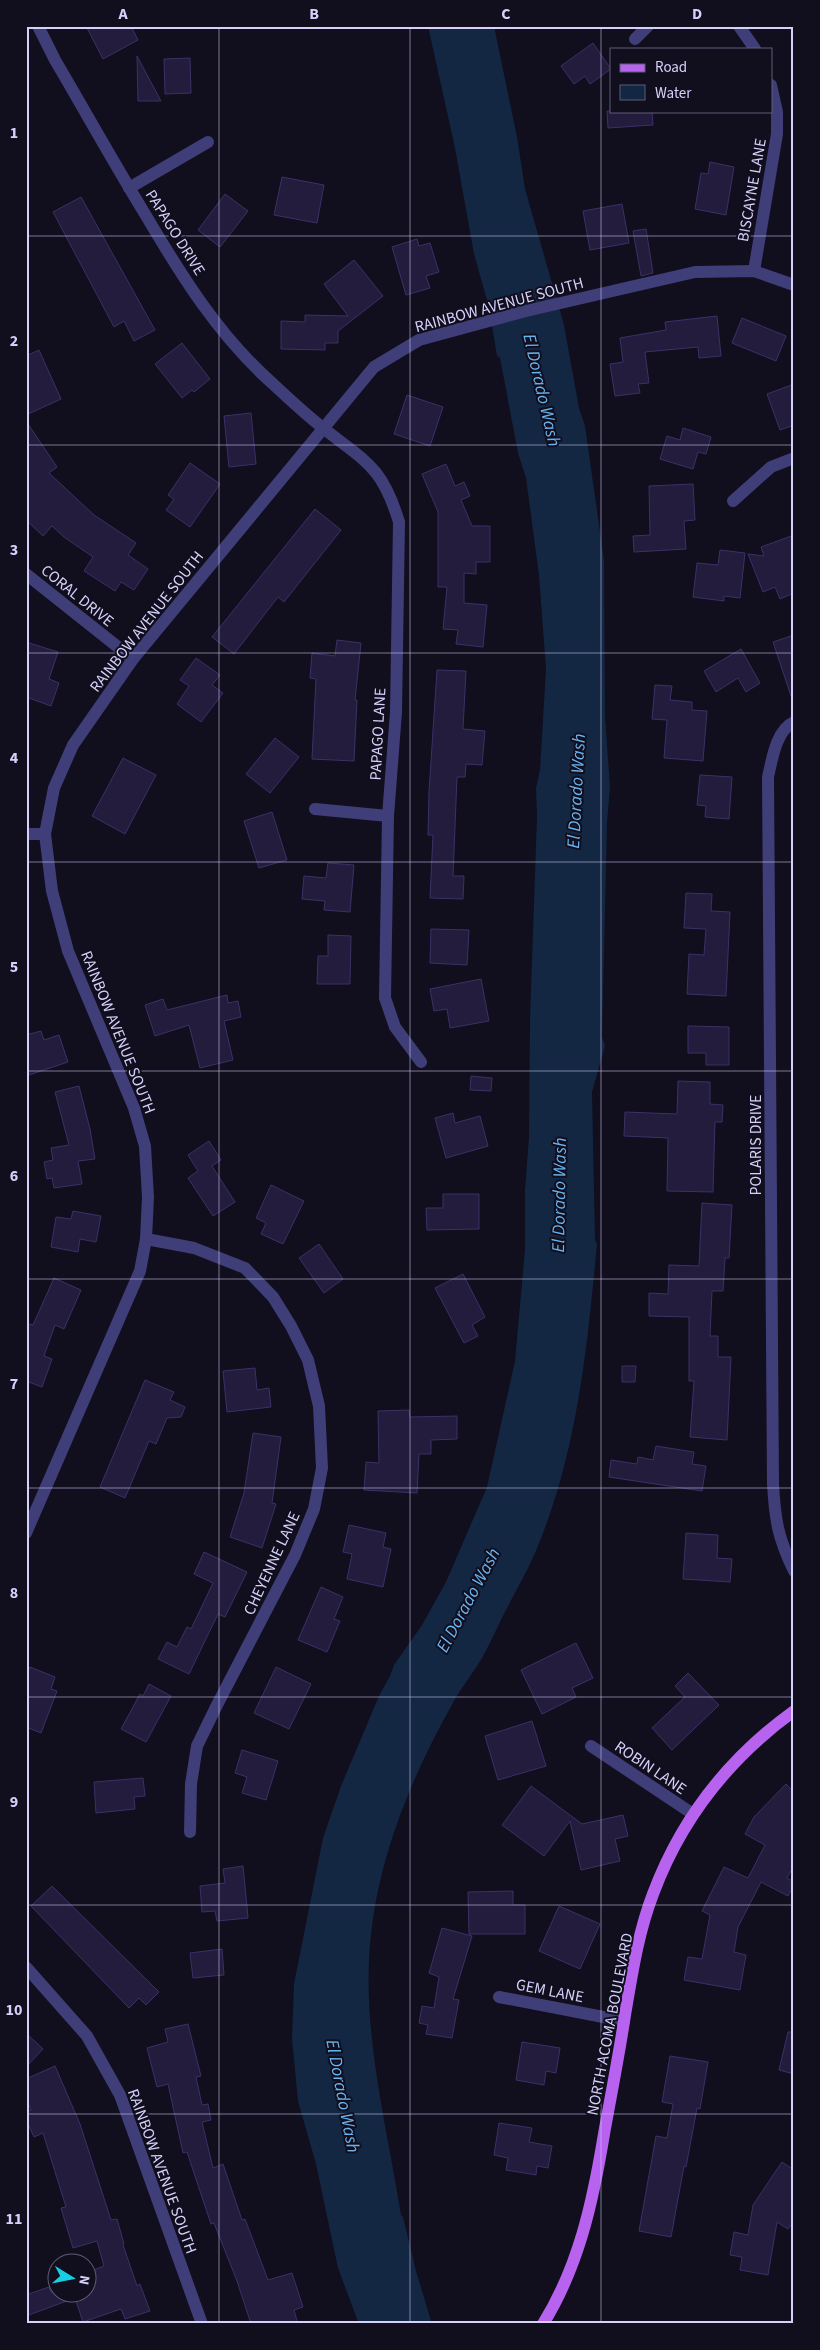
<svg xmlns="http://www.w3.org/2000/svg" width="820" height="2350" viewBox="0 0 820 2350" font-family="'Source Sans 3',sans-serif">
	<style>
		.water { fill: #132743 }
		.building { fill: #231c3d; stroke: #3b3167 }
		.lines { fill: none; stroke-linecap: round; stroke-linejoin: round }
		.minor { stroke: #3f3e79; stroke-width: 12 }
		.major { stroke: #b863ef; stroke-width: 12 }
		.grid { fill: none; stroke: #d5d1fa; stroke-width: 1; stroke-opacity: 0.55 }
		.labels { text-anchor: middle; stroke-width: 4; stroke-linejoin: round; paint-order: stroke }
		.street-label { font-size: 16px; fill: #d5d1fa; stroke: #110e1e }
		.water-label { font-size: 18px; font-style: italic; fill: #69b4f0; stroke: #110e1e }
		.neatline { fill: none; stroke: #d5d1fa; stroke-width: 2 }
		.grid-label { font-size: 16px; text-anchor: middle; font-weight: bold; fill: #d5d1fa }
	</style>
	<rect width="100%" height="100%" fill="#110e1e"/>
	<!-- water -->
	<path class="water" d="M428,26H494L517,137L525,189L564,325L579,408L585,426L604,560L605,717L610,787L607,823L602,1037L605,1046L592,1092L595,1240L597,1244C587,1349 577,1455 535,1553C527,1572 516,1590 507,1608C498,1625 491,1642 482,1658C473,1673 462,1687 454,1701C415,1770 382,1847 372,1926C359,2023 386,2120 401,2215L403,2217L416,2271L432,2324H359L338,2268L316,2164L298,2101L292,2039L294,1984L323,1838L341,1786L379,1696L390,1676L394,1665L422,1625L446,1582L487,1487L515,1361L525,1250V1190L529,1137L530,1019L537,817L536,788L540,770L546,669L539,575L526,478L518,453L500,358L497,356L489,307L474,254L455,148Z"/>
	<!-- building -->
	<g class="building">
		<polygon points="86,26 131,26 138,40 103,59"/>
		<polygon points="593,43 611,69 590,84 585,76 574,84 561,66"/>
		<polygon points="137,56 161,101 138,101"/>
		<polygon points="190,58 191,93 165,94 164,59"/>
		<polygon points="607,111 652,111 653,125 608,128"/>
		<polygon points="710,162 734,167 726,215 695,209 701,173 708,174"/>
		<polygon points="282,177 324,185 317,223 274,215"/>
		<polygon points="225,194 248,211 220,247 198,230"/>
		<polygon points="81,197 155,330 134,341 124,321 114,327 53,212"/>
		<polygon points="622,204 629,243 590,250 583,211"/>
		<polygon points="646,229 653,273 641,276 633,231"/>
		<polygon points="417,239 419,246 430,243 439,272 426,276 430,288 406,295 392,247"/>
		<polygon points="354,260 383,296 338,331 338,343 325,343 325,350 281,349 281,321 305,322 305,315 348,316 324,284"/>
		<polygon points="717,316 721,356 699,358 698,347 645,352 649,383 638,384 640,393 615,396 610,364 623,362 620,338 666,330 665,322"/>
		<polygon points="742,318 786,336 776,361 732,343"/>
		<polygon points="182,343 210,379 194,392 192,390 182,398 155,364"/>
		<polygon points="39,350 61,399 26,415 26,356"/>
		<polygon points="794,384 794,425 780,430 767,394"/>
		<polygon points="407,395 443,407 430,446 394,434"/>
		<polygon points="251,413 256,464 229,467 224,416"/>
		<polygon points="26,421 57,467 49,473 94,515 136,543 128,555 148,569 134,590 121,582 115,591 84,571 93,557 64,537 52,526 43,536 26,520"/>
		<polygon points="683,428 711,437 706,454 698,452 693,469 660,459 667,436 680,440"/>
		<polygon points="190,463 220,484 190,527 166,510 174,499 168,495"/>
		<polygon points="446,464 455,486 464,482 470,496 461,500 472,526 490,526 490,562 476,562 476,574 464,573 464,603 487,605 483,647 456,644 458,630 443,629 447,587 438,587 438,512 422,474"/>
		<polygon points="693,484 695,520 684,521 686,549 634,552 633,536 650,535 649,486"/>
		<polygon points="315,509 341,530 284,602 278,597 234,654 212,637"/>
		<polygon points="794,535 794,593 780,599 775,587 763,592 748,554 764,556 761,547"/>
		<polygon points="720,550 745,553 740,598 724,596 724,601 693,597 697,563 718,565"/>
		<polygon points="794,635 794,696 791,696 773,642"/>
		<polygon points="337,640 361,643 355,700 357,700 354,761 312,759 316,679 310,678 312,653 335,656"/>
		<polygon points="26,642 58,652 49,679 59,683 51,706 26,697"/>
		<polygon points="741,649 760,683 746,692 738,678 716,692 704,671"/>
		<polygon points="196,658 220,675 212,685 223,693 201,722 177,704 189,686 180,680"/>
		<polygon points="437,670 466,671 463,729 485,731 482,765 466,764 465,777 457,777 453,876 464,876 463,899 430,898 433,835 428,835 429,792"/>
		<polygon points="655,685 672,686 670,700 692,702 692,710 707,711 703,761 664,758 667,720 652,719"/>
		<polygon points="275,738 299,757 270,793 246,774"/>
		<polygon points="123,758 156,775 125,834 92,816"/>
		<polygon points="700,775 732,777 729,819 705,817 706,806 697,805"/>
		<polygon points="272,812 287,860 259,868 244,821"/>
		<polygon points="328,863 354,865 350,912 324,910 325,901 302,899 304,876 326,878"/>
		<polygon points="686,893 712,894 711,911 730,912 726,996 687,994 689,954 704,955 706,929 684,928"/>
		<polygon points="431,929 469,930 467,965 430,963"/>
		<polygon points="328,935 351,936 350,984 317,984 318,956 328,956"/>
		<polygon points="481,979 489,1021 450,1028 447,1009 434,1011 430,989"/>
		<polygon points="227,995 228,1003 238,1001 241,1017 224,1021 233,1060 200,1068 189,1025 155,1036 145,1005 163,999 167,1010"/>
		<polygon points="688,1026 729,1027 729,1065 706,1065 706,1053 688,1053"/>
		<polygon points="41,1031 44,1040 59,1035 68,1062 26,1076 26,1035"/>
		<polygon points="471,1076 492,1078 491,1091 470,1090"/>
		<polygon points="678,1081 710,1082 710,1104 723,1105 722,1122 715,1122 713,1192 667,1191 668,1138 624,1136 625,1112 677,1114"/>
		<polygon points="79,1086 90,1129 95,1159 78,1161 82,1184 54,1188 52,1178 47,1179 44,1162 53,1160 51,1148 69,1145 55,1092"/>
		<polygon points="453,1113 455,1123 480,1116 488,1146 446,1158 435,1118"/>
		<polygon points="209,1141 221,1160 212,1166 235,1202 213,1216 188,1178 198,1171 188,1155"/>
		<polygon points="271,1185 304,1201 283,1244 261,1234 266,1223 256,1218"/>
		<polygon points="443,1194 479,1194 479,1229 427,1230 426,1208 443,1208"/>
		<polygon points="702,1203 732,1205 729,1258 725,1258 723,1291 712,1291 710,1336 718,1336 718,1357 731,1357 727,1440 690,1437 694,1381 689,1381 689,1317 649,1316 649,1293 668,1294 669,1265 699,1266"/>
		<polygon points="73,1211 101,1216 96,1242 80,1239 78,1252 51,1247 56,1217 71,1219"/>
		<polygon points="319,1244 343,1279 324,1293 299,1258"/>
		<polygon points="463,1274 485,1317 472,1325 478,1336 464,1343 435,1288"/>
		<polygon points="54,1278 81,1290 64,1329 55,1325 44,1356 52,1359 42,1387 26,1381 26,1323 33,1325"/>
		<polygon points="622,1366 636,1366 635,1382 622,1382"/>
		<polygon points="255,1368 257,1390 269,1388 271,1407 227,1412 223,1371"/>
		<polygon points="145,1380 174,1392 170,1400 185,1407 181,1417 167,1418 156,1444 149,1441 125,1498 100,1487"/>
		<polygon points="409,1410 410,1417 457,1416 457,1439 431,1440 431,1454 419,1454 417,1493 364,1490 366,1462 379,1463 378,1411"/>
		<polygon points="253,1433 281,1437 272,1503 276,1504 262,1548 230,1537 244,1493"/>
		<polygon points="656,1446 694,1452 692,1464 706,1466 702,1491 609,1477 611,1460 637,1464 638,1457 653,1460"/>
		<polygon points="349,1525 386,1533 383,1547 391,1549 383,1587 347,1579 352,1554 343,1552"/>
		<polygon points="686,1533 718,1535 717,1558 732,1559 730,1582 683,1579"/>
		<polygon points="204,1552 247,1572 225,1617 218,1614 189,1674 158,1659 167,1642 177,1647 187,1627 191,1629 213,1583 194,1574"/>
		<polygon points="321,1587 343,1597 334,1619 340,1621 327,1652 298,1640"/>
		<polygon points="576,1643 593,1678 572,1688 576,1697 542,1714 521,1670"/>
		<polygon points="30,1667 55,1677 51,1689 57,1691 41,1733 26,1727 26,1676"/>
		<polygon points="276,1667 311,1684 289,1729 254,1713"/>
		<polygon points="688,1673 719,1705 672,1750 652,1728 685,1697 675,1686"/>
		<polygon points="149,1684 171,1696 146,1742 121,1729 140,1694 143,1696"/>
		<polygon points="532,1721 546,1766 498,1780 485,1736"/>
		<polygon points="242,1750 278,1761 266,1800 242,1793 247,1777 235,1773"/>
		<polygon points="143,1778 145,1796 134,1797 135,1809 96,1813 94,1782"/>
		<polygon points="786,1784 794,1792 794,1865 787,1878 794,1882 794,1885 788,1896 761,1882 738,1927 734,1952 746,1955 740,1990 684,1980 688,1957 702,1959 710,1915 702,1911 724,1867 748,1878 765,1845 745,1834 754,1817"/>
		<polygon points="531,1786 582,1824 623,1815 628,1836 615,1839 620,1861 581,1870 570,1821 544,1856 502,1825"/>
		<polygon points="243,1866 248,1918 217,1921 215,1911 202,1912 200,1886 225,1883 223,1869"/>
		<polygon points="52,1886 159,1992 146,2005 139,1998 129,2008 31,1906"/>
		<polygon points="513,1891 513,1905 525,1905 525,1934 469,1934 468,1892"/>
		<polygon points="559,1906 600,1924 580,1969 539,1951"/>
		<polygon points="442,1928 472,1936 453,1999 459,2000 452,2038 426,2034 428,2025 419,2023 422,2006 434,2008 439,1977 429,1973"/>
		<polygon points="222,1949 224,1975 193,1978 190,1953"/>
		<polygon points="188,2024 201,2076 196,2077 202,2105 208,2104 211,2120 202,2122 213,2168 223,2164 242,2220 245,2219 268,2280 292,2273 303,2307 294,2310 298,2324 251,2324 237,2281 214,2223 211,2224 187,2152 183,2153 168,2084 157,2087 147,2048 168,2042 165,2029"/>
		<polygon points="788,2032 794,2032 794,2074 779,2070"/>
		<polygon points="26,2033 43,2049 26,2067"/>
		<polygon points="522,2042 560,2048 556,2073 546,2071 544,2085 516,2080"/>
		<polygon points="670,2056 708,2062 700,2109 697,2108 686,2167 684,2166 671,2237 639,2231 656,2136 667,2138 673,2104 662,2102"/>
		<polygon points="55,2066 80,2124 111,2220 117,2219 124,2244 123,2245 137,2286 140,2284 150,2311 125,2319 121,2309 83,2322 75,2298 26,2316 26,2295 49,2287 51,2292 88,2292 88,2272 104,2266 97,2241 73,2248 61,2208 66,2207 43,2133 34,2137 26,2120 26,2112 31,2110 26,2098 26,2079"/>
		<polygon points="499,2123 532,2128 529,2142 552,2146 548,2168 537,2166 536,2175 506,2170 508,2158 494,2155"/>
		<polygon points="782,2162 794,2170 794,2221 788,2229 777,2222 768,2275 740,2270 742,2257 730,2255 734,2232 748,2235 753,2205"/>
	</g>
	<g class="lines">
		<!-- minor -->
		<g class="minor">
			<path d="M38,26L55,60C85,111 114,163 145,214C181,275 218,335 272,383C288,398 305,414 323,428C366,462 382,466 399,522L396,712L388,816L385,998L395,1027L421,1062"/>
			<polyline points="739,26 755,49"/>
			<polyline points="635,39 648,26"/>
			<polyline points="129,188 208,142"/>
			<polyline points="754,271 777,134 777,112 771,85"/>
			<polyline points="733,501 771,467 794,458"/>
			<polyline points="26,574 133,659"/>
			<path d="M794,722C776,730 772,760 768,777L773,1484C775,1520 778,1538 794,1571"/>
			<polyline points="315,809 388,816"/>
			<polyline points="26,834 45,834"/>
			<polyline points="146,1239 194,1248 245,1268 273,1297 291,1326 308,1360 319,1406 322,1468 314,1509 295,1555 217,1705 197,1746 191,1784 190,1832"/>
			<polyline points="26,1533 140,1271 146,1239 148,1197 145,1146 134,1108 68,951 52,891 45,834 54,788 73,745 133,659 374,367 419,340 526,311 695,272 754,271 794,285"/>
			<polyline points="591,1746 693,1814"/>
			<polyline points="26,1967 87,2036 120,2095 202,2324"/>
			<polyline points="499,1997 624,2021"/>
		</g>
		<!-- major -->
		<path class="major" d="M543,2324C579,2266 593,2201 604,2134C611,2095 619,2055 625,2015C632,1974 638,1933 653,1894C681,1819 729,1758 794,1711"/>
	</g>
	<!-- grid -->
	<path class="grid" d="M219,26V2324M410,26V2324M601,26V2324M26,236H794M26,445H794M26,653H794M26,862H794M26,1071H794M26,1279H794M26,1488H794M26,1697H794M26,1905H794M26,2114H794"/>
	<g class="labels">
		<!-- street labels -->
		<g class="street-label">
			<text transform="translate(751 190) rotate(-80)" y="6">BISCAYNE LANE</text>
			<text transform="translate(176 232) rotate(58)" y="6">PAPAGO DRIVE</text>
			<text transform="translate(499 304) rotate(-15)" y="6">RAINBOW AVENUE SOUTH</text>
			<text transform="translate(78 595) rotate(39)" y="6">CORAL DRIVE</text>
			<text transform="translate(146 621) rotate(-52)" y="6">RAINBOW AVENUE SOUTH</text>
			<text transform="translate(377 734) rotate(-87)" y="6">PAPAGO LANE</text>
			<text transform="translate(119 1032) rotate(68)" y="6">RAINBOW AVENUE SOUTH</text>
			<text transform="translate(755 1145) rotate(-90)" y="6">POLARIS DRIVE</text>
			<text transform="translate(271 1563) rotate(-65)" y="6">CHEYENNE LANE</text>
			<text transform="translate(651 1767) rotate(34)" y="6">ROBIN LANE</text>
			<text transform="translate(550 1990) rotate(11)" y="6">GEM LANE</text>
			<text transform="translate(609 2024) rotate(-79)" y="6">NORTH ACOMA BOULEVARD</text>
			<text transform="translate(163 2171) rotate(70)" y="6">RAINBOW AVENUE SOUTH</text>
		</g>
		<!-- water labels -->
		<g class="water-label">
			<text transform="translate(542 390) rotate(77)" y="6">El Dorado Wash</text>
			<text transform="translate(576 791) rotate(-87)" y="6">El Dorado Wash</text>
			<text transform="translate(559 1195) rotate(-89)" y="6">El Dorado Wash</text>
			<text transform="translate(468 1600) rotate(-62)" y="6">El Dorado Wash</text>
			<text transform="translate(343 2096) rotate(79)" y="6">El Dorado Wash</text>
		</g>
	</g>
	<!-- border -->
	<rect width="820" height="2350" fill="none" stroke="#110e1e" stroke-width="55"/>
	<!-- legend -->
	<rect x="610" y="48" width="162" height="65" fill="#110e1e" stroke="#5f5c76"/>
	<rect x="620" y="64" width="25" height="8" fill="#b863ef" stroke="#5f5c76"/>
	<text x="655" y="72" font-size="15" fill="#d5d1fa">Road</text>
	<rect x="620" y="85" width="25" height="15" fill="#132743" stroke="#5f5c76"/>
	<text x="655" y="98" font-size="15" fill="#d5d1fa">Water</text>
	<!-- north arrow -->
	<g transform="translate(72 2278) rotate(100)"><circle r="24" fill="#110e1e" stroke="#5f5c76"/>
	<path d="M0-4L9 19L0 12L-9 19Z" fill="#16d0e1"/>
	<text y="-8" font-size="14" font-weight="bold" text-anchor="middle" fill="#d5d1fa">N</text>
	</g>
	<rect x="28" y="28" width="764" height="2294" class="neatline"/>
	<g class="grid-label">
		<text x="123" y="19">A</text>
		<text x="314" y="19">B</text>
		<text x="506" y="19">C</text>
		<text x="697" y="19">D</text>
		<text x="14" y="138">1</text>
		<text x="14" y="346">2</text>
		<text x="14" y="555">3</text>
		<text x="14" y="763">4</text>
		<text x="14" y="972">5</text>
		<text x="14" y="1181">6</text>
		<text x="14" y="1389">7</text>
		<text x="14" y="1598">8</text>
		<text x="14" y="1807">9</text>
		<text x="14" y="2015">10</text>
		<text x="14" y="2224">11</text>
	</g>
</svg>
